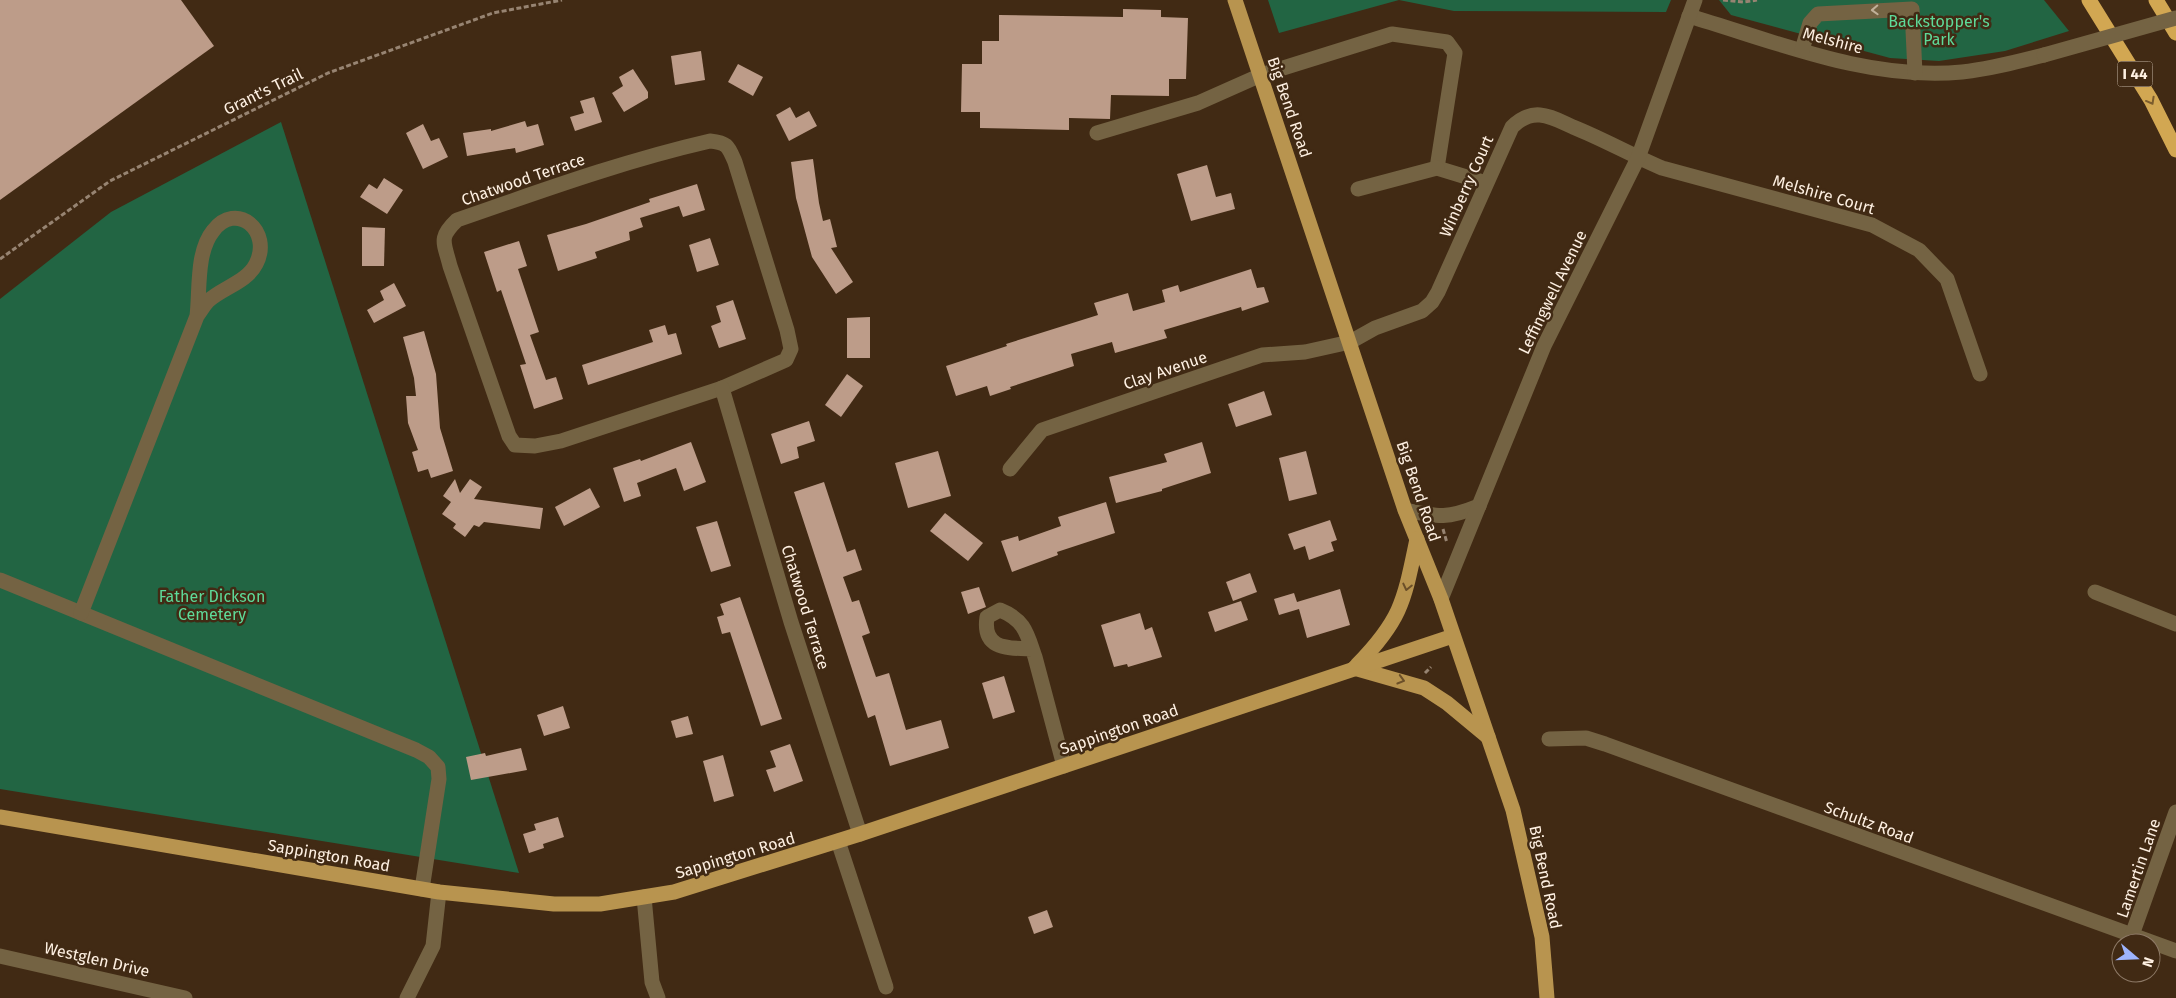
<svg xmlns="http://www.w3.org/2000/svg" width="2176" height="998" viewBox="0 0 2176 998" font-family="'Fira Sans',sans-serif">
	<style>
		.green { fill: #226543 }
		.building { fill: #bd9c89 }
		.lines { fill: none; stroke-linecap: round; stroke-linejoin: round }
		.path { stroke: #978472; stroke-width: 3; stroke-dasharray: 5 2.5; stroke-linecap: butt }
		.minor { stroke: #746343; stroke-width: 15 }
		.major { stroke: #b8944f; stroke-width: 15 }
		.highway { stroke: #d2a752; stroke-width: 15 }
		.minor-bridge { stroke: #746343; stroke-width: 15 }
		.oneway { stroke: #c0b19a }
		.oneway2 { stroke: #7b5c2d }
		.oneway3 { stroke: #6b4f29 }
		.labels { text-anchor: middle; stroke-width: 5; stroke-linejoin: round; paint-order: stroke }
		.shield { fill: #412a14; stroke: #c5b5a4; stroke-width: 1 }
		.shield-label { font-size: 15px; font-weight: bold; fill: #fef0e2 }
		.park-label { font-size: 16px; fill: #5eda99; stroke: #412a14 }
		.street-label { font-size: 16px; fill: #fef0e2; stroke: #412a14 }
	</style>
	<rect width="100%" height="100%" fill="#412a14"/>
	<!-- green -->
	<g class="green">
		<polygon points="1268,0 1671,0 1666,12 1454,11 1399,0 1279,33"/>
		<polygon points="1719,0 2044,0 2069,31 2005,51 1939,61 1890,58 1731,15"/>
		<polygon points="281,122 519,873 0,789 0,299 111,212"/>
	</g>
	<!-- building -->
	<g class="building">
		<polygon points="0,0 181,0 214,46 0,200"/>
		<polygon points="1123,9 1161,10 1161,17 1188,18 1186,79 1169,79 1169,96 1111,95 1110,119 1069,118 1069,130 980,128 980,112 961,112 962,64 982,64 982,41 999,41 999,15 1123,17"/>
		<polygon points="701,51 705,80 675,85 671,56"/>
		<polygon points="738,64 763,77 753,96 728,82"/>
		<polygon points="633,69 648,92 648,98 624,112 612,93 623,86 619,77"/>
		<polygon points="594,97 602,122 575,131 570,117 584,113 580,101"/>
		<polygon points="790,107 796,118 809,111 817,126 789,141 776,115"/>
		<polygon points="525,121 527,127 538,124 544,145 516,153 515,148 467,156 463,133 491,129 491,131"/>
		<polygon points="423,124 431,141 439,138 448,157 423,169 406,133"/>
		<polygon points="813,159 819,203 823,221 830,219 837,247 831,248 853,282 836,294 812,257 796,198 791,162"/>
		<polygon points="1207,165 1216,197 1231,193 1235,209 1191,221 1177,174"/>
		<polygon points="384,178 403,190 387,214 360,197 369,184 377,189"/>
		<polygon points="697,184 705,210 683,217 679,206 640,218 643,227 629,232 630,240 595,252 597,258 558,271 547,235 586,224 650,202 649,199"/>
		<polygon points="362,227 385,228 384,266 362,266"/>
		<polygon points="710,238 719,265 697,272 689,245"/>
		<polygon points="519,241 527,266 518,269 539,332 530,335 546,380 556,377 563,399 534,409 520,365 526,364 501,290 497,292 484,252"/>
		<polygon points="1251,269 1257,288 1264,287 1269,302 1242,311 1241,307 1164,330 1167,338 1115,353 1112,342 1071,354 1074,366 1010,387 1011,389 990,396 987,386 956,396 946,366 1007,346 1006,344 1098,315 1094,303 1128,293 1133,311 1165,302 1162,290 1178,285 1180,292"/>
		<polygon points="394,283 406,306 374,323 367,310 384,300 380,291"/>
		<polygon points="733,300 746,339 719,348 711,326 721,322 716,306"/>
		<polygon points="870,317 870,358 847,358 847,318"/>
		<polygon points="665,325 668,335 676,333 682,354 588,385 582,365 653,342 649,330"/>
		<polygon points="424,331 436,374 440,428 453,471 431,478 428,469 418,472 412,452 418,450 408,423 406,396 416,396 414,378 403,337"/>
		<polygon points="847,374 863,386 841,417 825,405"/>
		<polygon points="1264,391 1272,415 1236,427 1228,404"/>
		<polygon points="809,421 815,441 797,447 799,458 781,464 771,434"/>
		<polygon points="691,442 706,482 684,491 676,468 637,483 641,496 624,502 613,468 640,459 641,461"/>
		<polygon points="1202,442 1211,473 1162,489 1162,491 1116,503 1109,477 1167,462 1164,454"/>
		<polygon points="938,451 951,496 908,508 895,463"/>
		<polygon points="1306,451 1317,494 1289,501 1279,458"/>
		<polygon points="455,479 460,493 470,479 482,487 474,499 543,508 540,529 484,522 479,527 474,525 465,537 453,528 456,524 442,514 451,502 443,496"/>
		<polygon points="824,482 847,552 855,549 862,570 843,577 852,602 859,600 870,633 862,636 876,677 889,673 906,730 941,720 949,748 890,766 875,715 868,718 794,492"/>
		<polygon points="590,488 600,507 564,526 555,507"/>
		<polygon points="1106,502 1115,533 1057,552 1058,555 1012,572 1001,541 1018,536 1019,541 1061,526 1058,517"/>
		<polygon points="945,513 983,543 968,561 930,531"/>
		<polygon points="1330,520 1337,540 1331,542 1334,551 1309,560 1305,546 1294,550 1288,534"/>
		<polygon points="717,521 731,566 711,572 696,527"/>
		<polygon points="1250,573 1257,592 1233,601 1226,582"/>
		<polygon points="979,587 986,607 968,614 961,592"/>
		<polygon points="1340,589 1350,625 1307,638 1299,609 1279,615 1274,599 1294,593 1297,602"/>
		<polygon points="740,597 782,719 761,726 730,632 722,634 717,617 724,615 720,604"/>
		<polygon points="1241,601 1248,620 1215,632 1208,612"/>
		<polygon points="1140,613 1145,630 1152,627 1162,657 1128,667 1127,664 1114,667 1101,625"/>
		<polygon points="1004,676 1015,712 993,719 982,683"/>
		<polygon points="563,706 570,728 544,736 537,715"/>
		<polygon points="688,716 693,734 676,738 671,721"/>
		<polygon points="790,744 803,781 774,792 766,770 776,767 770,751"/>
		<polygon points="521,748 527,770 471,780 466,757 485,753 486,756"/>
		<polygon points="723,755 734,796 714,802 703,761"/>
		<polygon points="558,817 564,837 543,844 544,848 529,853 523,834 536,830 534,824"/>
		<polygon points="1047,910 1053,927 1034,934 1028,917"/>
	</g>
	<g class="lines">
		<!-- path -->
		<g class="path">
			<polyline points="1723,0 1744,2 1757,0"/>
			<polyline points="0,259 110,181 328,73 493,13 562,0"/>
			<polyline points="1443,529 1447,543"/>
			<polyline points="1425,673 1431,667"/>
		</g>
		<!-- minor -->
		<g class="minor">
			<path d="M1689,16C1777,42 1869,81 1962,72C1990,69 2017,62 2044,55"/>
			<polyline points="1802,50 1810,23 1818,14 1912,9 1915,73"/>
			<polyline points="1097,133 1198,103 1261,75 1392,34 1447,42 1455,53 1437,168 1486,183"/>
			<path d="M710,141C728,143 728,146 735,162L787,330L791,349L786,360L722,388L561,441L535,446L515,445L509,436L450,266C444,242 438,238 457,220C541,191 623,161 710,141Z"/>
			<polyline points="1358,189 1437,168"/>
			<polyline points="722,388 791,622 860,834"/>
			<path d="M1010,469L1042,430L1262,355L1305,352L1350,342L1375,328L1422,311L1432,302L1438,292L1512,127C1520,119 1529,114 1540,115C1552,116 1562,122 1573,127C1603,139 1631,155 1662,168L1872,225L1919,250L1947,279L1980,374"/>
			<path d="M1405,510C1439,517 1447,519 1479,506"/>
			<polyline points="0,580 416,750 429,757 438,767 439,779 422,889"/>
			<polyline points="2095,592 2176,624"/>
			<polyline points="1441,599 1544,346 1638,158 1695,0"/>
			<path d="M81,613L197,316C201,311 204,305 208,301C222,288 247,282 256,264C273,231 236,200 213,231C196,252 200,291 197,316"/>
			<path d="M1032,649C1008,648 982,650 987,617L1000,610C1025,620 1027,634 1035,657L1064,766"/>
			<polyline points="1549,739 1586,738 1605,744 2176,951"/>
			<polyline points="838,841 886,987"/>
			<polyline points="644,897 652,982 658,998"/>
			<polyline points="2132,935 2176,812"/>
			<polyline points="0,956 185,998"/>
			<polyline points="407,998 433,946 439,892"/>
		</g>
		<!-- major -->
		<g class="major">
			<polyline points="1235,0 1405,510 1441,599 1513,810 1542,937 1547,998"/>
			<path d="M1357,665C1402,619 1404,601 1417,539"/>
			<polyline points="1354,668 1424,688 1447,703 1488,737"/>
			<polyline points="0,817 439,892 554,904 600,904 674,892 860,834 1453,636"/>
		</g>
		<!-- highway -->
		<g class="highway">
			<polyline points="2089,0 2151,100 2176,150"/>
			<polyline points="2156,0 2176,33"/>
		</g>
		<!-- minor-bridge -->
		<polyline class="minor-bridge" points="2044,55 2176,18"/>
	</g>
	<!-- one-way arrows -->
	<defs><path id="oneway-chevron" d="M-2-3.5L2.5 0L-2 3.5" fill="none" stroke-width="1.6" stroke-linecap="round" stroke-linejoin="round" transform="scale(1.25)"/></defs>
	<use class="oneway" href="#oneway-chevron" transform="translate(1875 10) rotate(178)"/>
	<use class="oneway2" href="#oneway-chevron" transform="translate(2151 101) rotate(61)"/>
	<g class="oneway3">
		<use href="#oneway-chevron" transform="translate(1407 587) rotate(103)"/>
		<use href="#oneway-chevron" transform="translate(1401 680) rotate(16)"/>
	</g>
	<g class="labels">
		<!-- shield labels -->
		<rect class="shield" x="2117.5" y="61.5" width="35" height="25" rx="4"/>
		<g class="shield-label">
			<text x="2135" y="79">I 44</text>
		</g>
		<!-- park labels -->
		<g class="park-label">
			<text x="1939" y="27">Backstopper's<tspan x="1939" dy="18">Park</tspan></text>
			<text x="212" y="602">Father Dickson<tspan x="212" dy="18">Cemetery</tspan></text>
		</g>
		<!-- street labels -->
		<g class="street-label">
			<text transform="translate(1833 40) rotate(15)" y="6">Melshire</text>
			<text transform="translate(263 91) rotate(-26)" y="6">Grant's Trail</text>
			<text transform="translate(1290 107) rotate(71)" y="6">Big Bend Road</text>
			<text transform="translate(523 179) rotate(-19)" y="6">Chatwood Terrace</text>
			<text transform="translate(1466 186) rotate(-66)" y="6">Winberry Court</text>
			<text transform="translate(1824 194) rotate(16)" y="6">Melshire Court</text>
			<text transform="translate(1552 292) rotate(-64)" y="6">Leffingwell Avenue</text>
			<text transform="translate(1165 370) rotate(-19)" y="6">Clay Avenue</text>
			<text transform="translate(1419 491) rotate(71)" y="6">Big Bend Road</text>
			<text transform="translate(806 607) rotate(73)" y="6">Chatwood Terrace</text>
			<text transform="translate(1119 729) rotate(-19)" y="6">Sappington Road</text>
			<text transform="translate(1869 822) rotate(20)" y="6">Schultz Road</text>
			<text transform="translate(329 855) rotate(10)" y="6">Sappington Road</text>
			<text transform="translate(735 855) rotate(-17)" y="6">Sappington Road</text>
			<text transform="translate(2138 868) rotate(-71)" y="6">Lamertin Lane</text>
			<text transform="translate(1546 877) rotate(78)" y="6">Big Bend Road</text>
			<text transform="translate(97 959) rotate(13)" y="6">Westglen Drive</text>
		</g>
	</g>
	<!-- north arrow -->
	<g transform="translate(2136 958) rotate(109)"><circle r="24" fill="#412a14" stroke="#8d7966"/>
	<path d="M0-4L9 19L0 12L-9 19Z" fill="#9db4fd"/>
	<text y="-8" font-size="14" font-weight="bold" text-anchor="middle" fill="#fef0e2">N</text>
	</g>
</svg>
